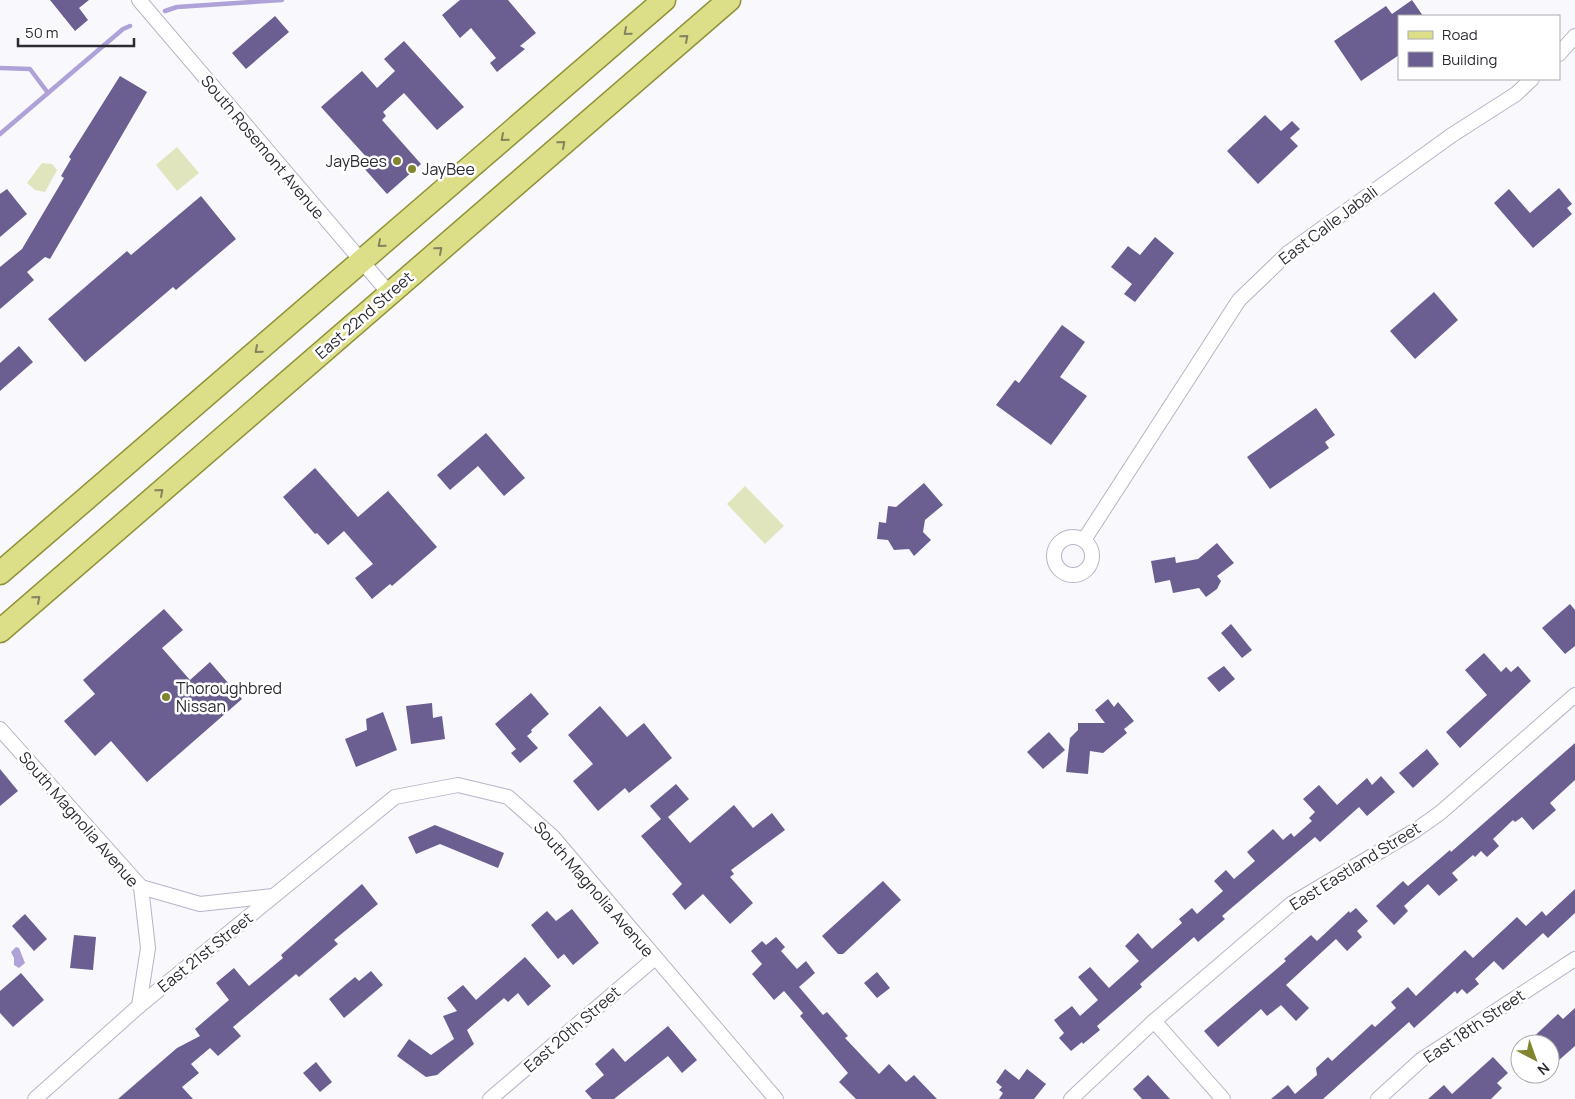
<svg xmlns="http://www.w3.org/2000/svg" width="1575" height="1099" viewBox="0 0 1575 1099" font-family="Manrope,sans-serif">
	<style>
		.green { fill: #e1e5bd }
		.water { fill: #aea2d8 }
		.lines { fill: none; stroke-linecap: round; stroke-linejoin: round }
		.stream { stroke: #aea2d8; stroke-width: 4.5 }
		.building { fill: #6b5f91 }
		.street-casing { stroke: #b7b3ca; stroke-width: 16 }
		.primary-casing { stroke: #8f9237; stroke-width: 25 }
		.street { stroke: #fff; stroke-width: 14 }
		.primary { stroke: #dcdf88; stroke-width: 22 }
		.oneway { stroke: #84845e }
		.poi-dot { fill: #818530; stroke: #fff; stroke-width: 2 }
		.labels { text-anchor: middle; stroke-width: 5; stroke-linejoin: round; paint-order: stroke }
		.street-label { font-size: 16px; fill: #2c2a33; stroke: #fff }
		.poi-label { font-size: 16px; fill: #2c2a33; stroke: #fff; text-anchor: start }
	</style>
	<rect width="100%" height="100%" fill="#f9f8fc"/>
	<!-- green -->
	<g class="green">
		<polygon points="177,147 199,173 177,191 156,165"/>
		<polygon points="42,163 52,164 57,170 45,192 35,190 27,183"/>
		<polygon points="745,486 784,526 765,544 727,504"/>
	</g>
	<!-- water -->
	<polygon class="water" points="16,947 19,948 25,963 19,968 14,965 14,958 11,952"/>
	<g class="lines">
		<!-- stream -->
		<g class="stream">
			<polyline points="165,11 177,7 282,0"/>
			<polyline points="0,68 30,69 48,93"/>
			<polyline points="0,134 123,29 130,26"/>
		</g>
	</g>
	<!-- building -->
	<g class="building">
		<polygon points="50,0 89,0 79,8 88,20 75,31"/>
		<polygon points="460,0 508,0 536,33 520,46 525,49 497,72 490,63 496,58 471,28 460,38 442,15"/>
		<polygon points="1412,0 1423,16 1399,16 1399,55 1361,81 1334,41 1386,6 1392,14"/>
		<polygon points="275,16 289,32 246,69 232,53"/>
		<polygon points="404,41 464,107 437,130 404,93 383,112 386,116 382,120 421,164 387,194 362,166 369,160 321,107 362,71 377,88 395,71 384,59"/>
		<polygon points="120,76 147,92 50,259 45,257 27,272 34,280 0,309 0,267 22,249 64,178 61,176 71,159 69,157"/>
		<polygon points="1265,115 1281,131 1292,121 1300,129 1290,138 1298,146 1258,184 1227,151"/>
		<polygon points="1559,188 1572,204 1567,208 1572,214 1533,248 1494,203 1509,189 1530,213"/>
		<polygon points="7,189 27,214 0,237 0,194"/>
		<polygon points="201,196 236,239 183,284 176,290 173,287 85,362 48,319 127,251 131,255"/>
		<polygon points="1155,237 1174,253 1135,302 1124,294 1132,284 1111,267 1128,246 1140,255"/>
		<polygon points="1434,292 1458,320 1415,359 1390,331"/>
		<polygon points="1062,325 1085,342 1060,377 1087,396 1051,445 996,405 1015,380 1019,383"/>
		<polygon points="19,346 33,362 0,391 0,363"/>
		<polygon points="1316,408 1335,435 1325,442 1329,448 1270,489 1247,457"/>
		<polygon points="486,433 525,478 504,496 478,466 450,490 437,475"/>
		<polygon points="315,468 358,517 388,491 437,547 392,586 390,584 372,599 355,578 373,564 344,531 328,545 317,533 315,534 283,497"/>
		<polygon points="924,483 943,505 925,520 923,532 931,540 914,556 909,549 894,550 888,540 877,539 879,522 886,523 888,506 896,507"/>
		<polygon points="1217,543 1234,563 1217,576 1221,581 1217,589 1206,597 1199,588 1173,593 1170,580 1155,583 1151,561 1175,557 1176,563 1198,559"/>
		<polygon points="1570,604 1575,610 1575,646 1565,654 1542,628"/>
		<polygon points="164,609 183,630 162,648 190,680 210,662 242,699 147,782 111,741 95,756 64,721 95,694 83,680"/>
		<polygon points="1231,624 1252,650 1242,658 1221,633"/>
		<polygon points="1484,653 1501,672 1506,667 1511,672 1518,666 1531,681 1460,748 1446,732 1487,695 1465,670"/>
		<polygon points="1224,666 1235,679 1219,692 1207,678"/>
		<polygon points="531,693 549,714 531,730 532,732 527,736 538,748 520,763 511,753 516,749 495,724"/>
		<polygon points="1108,699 1114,707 1118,702 1134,721 1124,729 1127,733 1103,753 1090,751 1088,774 1066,772 1070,738 1078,730 1078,723 1105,723 1095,710"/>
		<polygon points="432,703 433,718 442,716 445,739 411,744 406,706"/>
		<polygon points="600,706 627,737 644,723 672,758 629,793 625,788 598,811 573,781 593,764 568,735"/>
		<polygon points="383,712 397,750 356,767 345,739 367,730 366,719"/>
		<polygon points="1049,732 1065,750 1043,769 1027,752"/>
		<polygon points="1575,743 1575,780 1550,803 1556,810 1533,830 1522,817 1515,822 1513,820 1493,839 1499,846 1487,857 1481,851 1475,857 1473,855 1452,873 1458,880 1439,896 1428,884 1404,906 1408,911 1394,925 1376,906 1403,881 1408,886 1450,850 1451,852"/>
		<polygon points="1427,749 1439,764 1413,788 1399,773"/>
		<polygon points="0,769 18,791 0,806"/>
		<polygon points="1381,776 1395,792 1367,816 1359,807 1320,842 1315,837 1222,916 1225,919 1198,942 1194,937 1140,984 1142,987 1097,1026 1100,1030 1083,1044 1082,1042 1071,1051 1059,1038 1064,1033 1054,1020 1072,1006 1080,1016 1098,1000 1078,977 1090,967 1109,988 1139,961 1125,946 1138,933 1152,949 1182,923 1179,919 1192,908 1197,914 1223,891 1214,881 1226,870 1234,879 1255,861 1247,852 1273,829 1283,840 1291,833 1294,837 1312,821 1309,818 1315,812 1303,799 1319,785 1337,805 1367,778 1372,785"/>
		<polygon points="676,784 689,799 668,817 690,843 734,805 753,828 772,813 785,830 731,870 734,874 730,877 753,903 730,924 703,894 685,910 672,894 682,884 641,836 661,819 650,806"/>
		<polygon points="435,825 504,853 498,868 440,844 416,854 408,837"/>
		<polygon points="883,881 901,900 843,954 838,954 822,936"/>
		<polygon points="362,884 378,904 334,940 338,944 299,977 296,974 233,1027 241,1036 218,1056 210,1048 191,1064 199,1073 182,1087 193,1099 118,1099 177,1048 200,1036 195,1029 229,1000 216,983 234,968 249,986 283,958 281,955"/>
		<polygon points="1575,889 1575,913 1548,938 1543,933 1503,970 1494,961 1475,979 1479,984 1467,994 1462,989 1457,994 1455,991 1414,1028 1409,1022 1323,1099 1271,1099 1288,1085 1295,1094 1317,1075 1316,1068 1328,1057 1332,1061 1372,1024 1375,1027 1396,1008 1391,1002 1408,987 1416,996 1465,950 1473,958 1517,917 1526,926 1542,911 1546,916"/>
		<polygon points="1356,908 1368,921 1357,931 1362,937 1347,951 1336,939 1286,985 1309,1008 1296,1021 1281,1005 1267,1016 1261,1009 1218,1047 1204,1031 1286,961 1284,959 1311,935 1317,941 1349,911 1350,913"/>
		<polygon points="572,909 599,943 573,965 564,954 558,959 531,925 547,911 556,921"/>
		<polygon points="25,914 47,939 34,951 12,926"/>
		<polygon points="74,935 96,937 93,970 70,968"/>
		<polygon points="776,937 785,947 781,951 797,969 806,961 815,973 799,987 823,1015 827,1012 848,1036 845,1038 879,1074 889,1064 906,1082 914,1075 937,1099 856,1099 839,1082 848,1073 800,1016 803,1013 784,991 774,1000 752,974 762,964 751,951 762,941 766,945"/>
		<polygon points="525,957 551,986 528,1006 518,993 508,1002 504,998 467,1030 474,1044 437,1075 426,1077 397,1056 409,1039 431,1055 454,1039 443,1016 457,1011 447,998 463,985 476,1000"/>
		<polygon points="371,971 383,985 344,1018 329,999 355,977 359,981"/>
		<polygon points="877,972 890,988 877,998 864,983"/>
		<polygon points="21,973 44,1000 13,1027 0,1013 0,991"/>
		<polygon points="1575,1008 1575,1046 1550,1068 1550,1044 1526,1044 1558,1014 1563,1019"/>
		<polygon points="668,1026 697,1060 682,1073 668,1056 614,1099 592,1099 585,1091 604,1075 595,1064 613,1048 625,1062"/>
		<polygon points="1493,1057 1508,1073 1497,1083 1502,1088 1491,1099 1428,1099 1444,1085 1452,1094"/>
		<polygon points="316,1062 332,1082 320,1092 303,1073"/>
		<polygon points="1005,1069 1019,1080 1027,1069 1046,1084 1034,1099 999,1099 1003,1093 999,1090 1002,1087 996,1082"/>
		<polygon points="1148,1075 1170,1099 1142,1099 1133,1089"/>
	</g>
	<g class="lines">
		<!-- street casing -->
		<g class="street-casing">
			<g id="street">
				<polyline points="139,0 389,293"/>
				<polyline points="1559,54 1575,36"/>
				<circle cx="1073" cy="556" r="19"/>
				<polyline points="1084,540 1239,300 1288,253 1452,135 1516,94 1532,79"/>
				<polyline points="0,729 141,887 148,948 139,1006"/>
				<polyline points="141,887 200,904 273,896"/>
				<polyline points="1154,1021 1223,1099"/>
				<polyline points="35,1099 139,1006 395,797 458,785 508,797 553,837 776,1099"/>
				<polyline points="490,1099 655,958"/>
				<polyline points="1071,1099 1154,1021 1291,904 1416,830 1440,813 1575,695"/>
				<polyline points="1378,1099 1421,1060 1575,959"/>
			</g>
		</g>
		<!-- primary casing -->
		<g class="primary-casing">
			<g id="primary">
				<polyline points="0,573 664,0"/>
				<polyline points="0,631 729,0"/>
			</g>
		</g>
		<!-- street -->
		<use href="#street" class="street"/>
		<!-- primary -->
		<use href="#primary" class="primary"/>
	</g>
	<!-- one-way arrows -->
	<defs><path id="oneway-chevron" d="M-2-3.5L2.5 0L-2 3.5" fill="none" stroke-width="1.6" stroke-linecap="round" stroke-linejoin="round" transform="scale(1.25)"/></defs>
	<g class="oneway">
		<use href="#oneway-chevron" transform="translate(627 32) rotate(139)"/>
		<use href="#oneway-chevron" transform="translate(685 38) rotate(-41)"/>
		<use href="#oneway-chevron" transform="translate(504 138) rotate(139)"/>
		<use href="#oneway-chevron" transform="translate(562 144) rotate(-41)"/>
		<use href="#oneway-chevron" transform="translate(381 244) rotate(139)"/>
		<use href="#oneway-chevron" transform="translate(439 250) rotate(-41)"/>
		<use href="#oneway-chevron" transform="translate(258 350) rotate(139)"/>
		<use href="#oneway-chevron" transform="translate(160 492) rotate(-41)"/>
		<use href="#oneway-chevron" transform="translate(37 599) rotate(-41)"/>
	</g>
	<!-- markers -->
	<g class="poi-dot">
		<circle cx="397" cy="161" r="5"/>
		<circle cx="412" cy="169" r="5"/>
		<circle cx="166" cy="697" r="5"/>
	</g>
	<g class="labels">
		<!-- street labels -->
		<g class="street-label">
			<text transform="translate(263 147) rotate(50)" y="6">South Rosemont Avenue</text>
			<text transform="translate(1328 225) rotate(-37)" y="6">East Calle Jabali</text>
			<text transform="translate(364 315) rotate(-41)" y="6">East 22nd Street</text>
			<text transform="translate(79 819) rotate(49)" y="6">South Magnolia Avenue</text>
			<text transform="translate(1355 866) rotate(-32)" y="6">East Eastland Street</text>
			<text transform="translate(594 889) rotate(49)" y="6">South Magnolia Avenue</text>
			<text transform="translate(205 952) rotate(-39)" y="6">East 21st Street</text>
			<text transform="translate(1474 1026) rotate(-34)" y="6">East 18th Street</text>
			<text transform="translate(572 1029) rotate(-41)" y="6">East 20th Street</text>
		</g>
		<!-- poi labels -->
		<g class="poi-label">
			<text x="387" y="167" text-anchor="end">JayBees</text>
			<text x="422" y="175">JayBee</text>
			<text x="176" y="694">Thoroughbred<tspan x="176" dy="18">Nissan</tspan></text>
		</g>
	</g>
	<!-- legend -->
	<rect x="1398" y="15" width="162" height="65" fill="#ffffff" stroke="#abaaad"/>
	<rect x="1408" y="31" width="25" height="8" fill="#dcdf88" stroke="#abaaad"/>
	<text x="1442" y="40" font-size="15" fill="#2c2a33">Road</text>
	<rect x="1408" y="52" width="25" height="15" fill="#6b5f91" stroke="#abaaad"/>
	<text x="1442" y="65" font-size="15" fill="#2c2a33">Building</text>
	<!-- north arrow -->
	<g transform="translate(1535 1059) rotate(139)"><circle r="24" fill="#ffffff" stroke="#abaaad"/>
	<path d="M0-4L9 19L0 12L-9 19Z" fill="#818530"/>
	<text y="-8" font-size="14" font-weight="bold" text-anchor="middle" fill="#2c2a33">N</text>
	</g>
	<!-- scale -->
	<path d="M18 38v8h116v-8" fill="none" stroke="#2c2a33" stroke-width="2.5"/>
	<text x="25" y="38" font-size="15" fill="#2c2a33" stroke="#ffffff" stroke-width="4" paint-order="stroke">50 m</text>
</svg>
